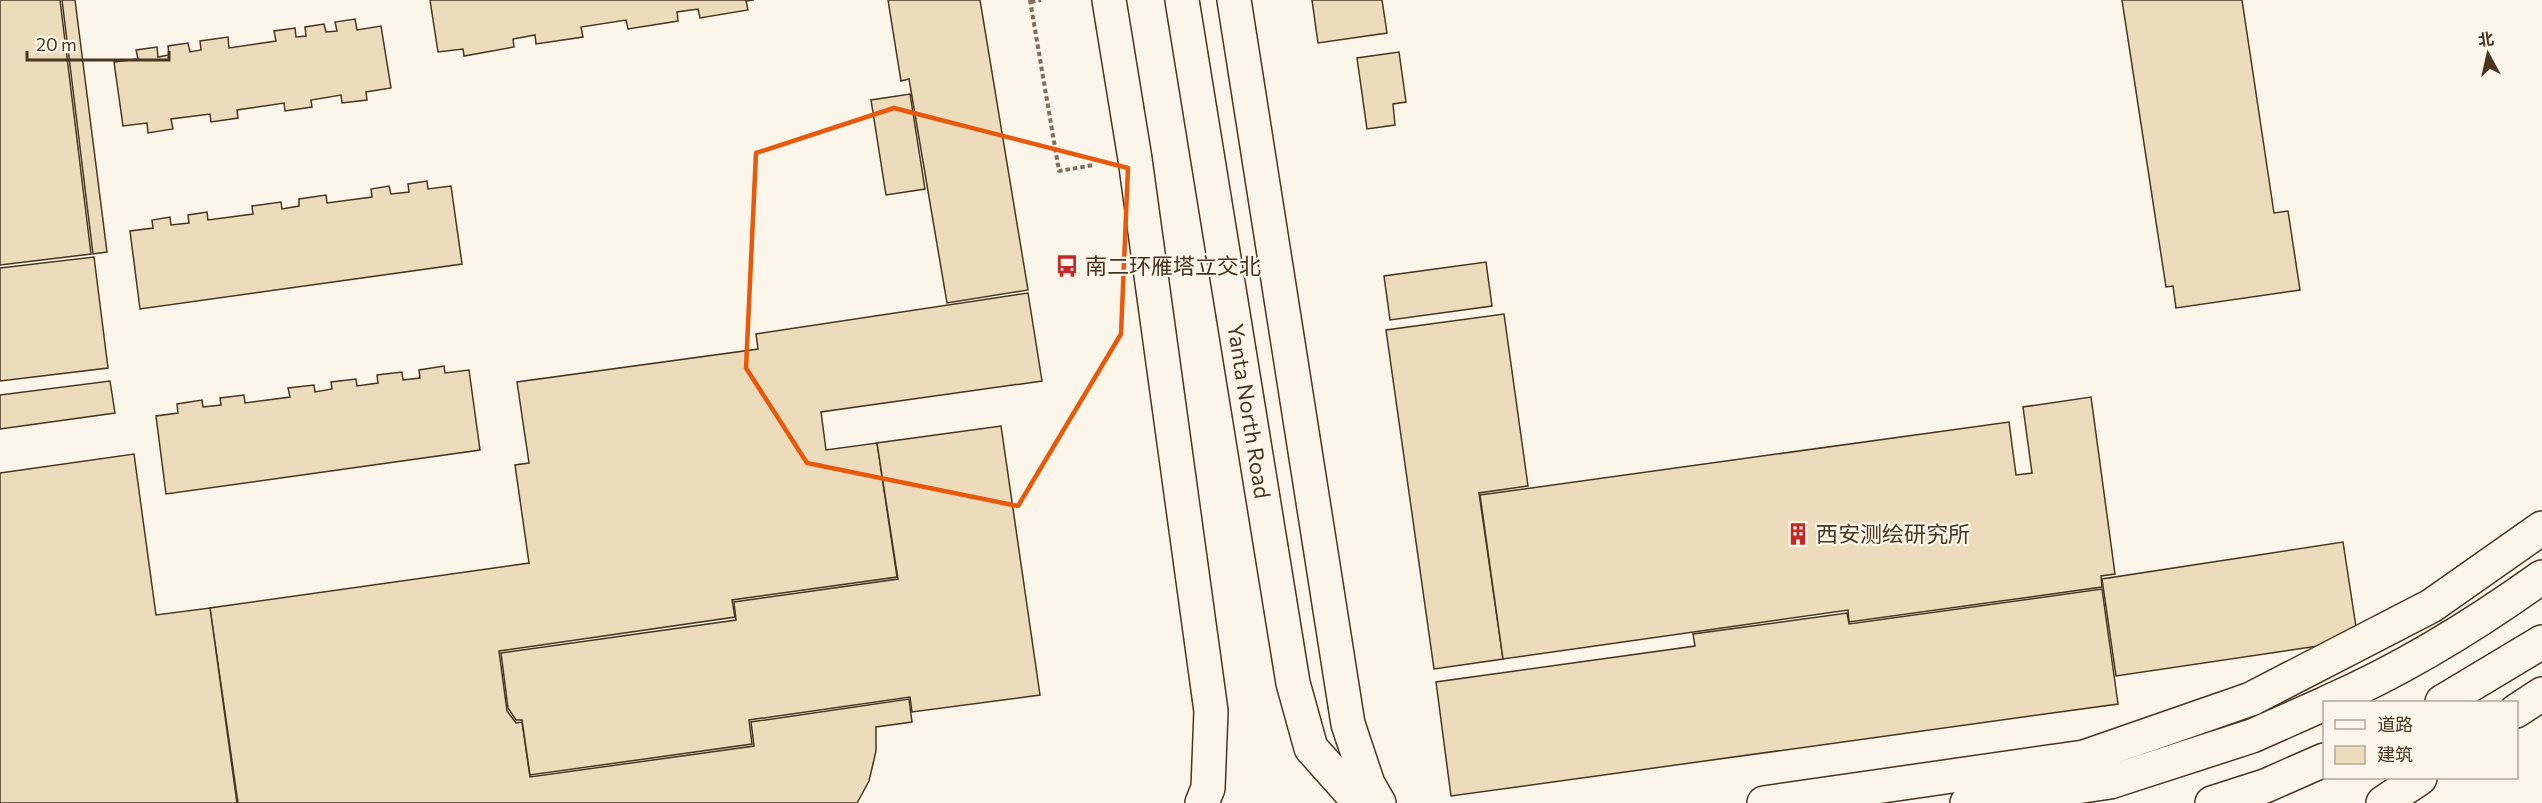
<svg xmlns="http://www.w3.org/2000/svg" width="2542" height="803" viewBox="0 0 2542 803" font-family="Commissioner,'Noto Sans SC',sans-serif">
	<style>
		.building { fill: #ecdcbc; stroke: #4a3520; stroke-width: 1.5 }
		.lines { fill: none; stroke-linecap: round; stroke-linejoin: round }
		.minor-casing { stroke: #4a3520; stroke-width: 36 }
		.major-casing { stroke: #4a3520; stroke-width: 36 }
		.highway-casing { stroke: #4a3520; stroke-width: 36 }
		.path { stroke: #7f6f5c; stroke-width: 4; stroke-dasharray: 4.5 3; stroke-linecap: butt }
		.minor { stroke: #fbf6e9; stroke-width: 33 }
		.major { stroke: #fbf6e9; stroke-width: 33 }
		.highway { stroke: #fbf6e9; stroke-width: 33 }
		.marked { fill: none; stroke: #e8590c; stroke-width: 4.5; stroke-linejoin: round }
		.labels { text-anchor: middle; stroke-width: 4.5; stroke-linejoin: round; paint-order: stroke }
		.poi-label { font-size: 22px; fill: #4a3520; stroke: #fbf6e9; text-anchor: start }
		.street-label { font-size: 22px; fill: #4a3520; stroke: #fbf6e9 }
	</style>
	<rect width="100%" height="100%" fill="#fbf6e9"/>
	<!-- building -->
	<g class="building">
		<polygon points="0,0 60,0 91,254 0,265"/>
		<polygon points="62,0 75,0 107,252 93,254"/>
		<polygon points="430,0 754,0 746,1 748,10 700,18 698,9 677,12 678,21 628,29 626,20 581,27 583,37 536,44 535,35 513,39 514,47 464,56 463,49 438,52"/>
		<polygon points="888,0 980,0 1028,290 947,303 909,79 901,81"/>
		<polygon points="1312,0 1382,0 1387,33 1318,43"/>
		<polygon points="2122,0 2242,0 2274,213 2288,211 2300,290 2176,308 2173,286 2166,287"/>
		<polygon points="355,19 357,30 381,26 391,88 366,92 367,100 342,103 341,95 311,100 312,107 285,111 284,103 237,110 238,118 211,122 210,114 171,119 173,129 148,133 147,123 123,126 114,62 138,59 136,50 157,47 158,57 169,55 168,46 188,43 190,52 201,50 200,41 228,37 229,48 276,41 274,31 295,28 296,37 306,36 305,27 324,24 326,32 337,31 335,22"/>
		<polygon points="1399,52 1406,102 1393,104 1395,125 1367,129 1357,58"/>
		<polygon points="910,94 925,189 886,195 871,100"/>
		<polygon points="427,181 428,189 451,186 462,264 140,309 130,231 153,228 152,220 170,217 171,225 189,223 188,215 207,212 208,220 253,214 252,206 281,202 282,209 299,206 299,199 326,195 327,203 372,197 371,189 389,186 391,194 409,192 408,184"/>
		<polygon points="94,257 108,368 0,381 0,268"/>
		<polygon points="1486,262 1492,306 1390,320 1384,276"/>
		<polygon points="1028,293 1042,381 821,412 826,450 877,443 897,577 732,600 735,617 499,651 507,711 516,723 522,722 530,777 754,746 751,722 909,699 912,722 876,727 876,751 869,781 857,803 238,803 210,608 529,563 515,465 529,463 517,382 758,349 756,334"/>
		<polygon points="1504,314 1528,486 1479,493 1503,659 1434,669 1386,330"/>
		<polygon points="444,366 445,373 469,370 480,450 166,494 156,416 178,413 177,404 202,400 203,407 221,405 220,398 244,395 245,403 290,397 288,388 314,385 315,392 332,389 331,382 356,379 357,386 378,383 377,375 402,372 403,380 420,378 419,370"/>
		<polygon points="110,381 115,413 0,429 0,395"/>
		<polygon points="2091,397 2115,574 2101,576 2102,587 1849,622 1848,610 1503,659 1480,495 2009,422 2016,475 2032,473 2023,407"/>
		<polygon points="1001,426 1040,695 912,712 910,697 749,720 752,744 530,775 522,720 516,720 508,708 501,653 736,620 734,602 898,579 877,443"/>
		<polygon points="134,454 156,615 210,608 237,803 0,803 0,473"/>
		<polygon points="2343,542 2358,640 2116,676 2102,579"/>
		<polygon points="2102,589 2118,704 1451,796 1436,682 1695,646 1693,634 1847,613 1849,624"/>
	</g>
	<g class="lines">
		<!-- minor casing -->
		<g class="minor-casing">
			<polyline id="minor" points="1234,0 1348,724 1368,784 1379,803"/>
		</g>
		<!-- major casing -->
		<g class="major-casing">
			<g id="major">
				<polyline points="1109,0 1135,159 1211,711 1208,788 1202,803"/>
				<polyline points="1182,0 1293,683 1311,748 1360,803"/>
				<polyline points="2442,702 2542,642"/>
				<polyline points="2212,803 2265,786 2324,760"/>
			</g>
		</g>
		<!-- highway casing -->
		<g class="highway-casing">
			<g id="highway">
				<path d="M2328,702C2404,669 2475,625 2542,577"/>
				<polyline points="2516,711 2542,694"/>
				<polyline points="1764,803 2084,757 2251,699 2431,606 2542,528"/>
				<polyline points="1967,803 2110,782 2252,736 2324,704"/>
				<polyline points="2383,803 2420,778"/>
			</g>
		</g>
		<!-- path -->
		<g class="path">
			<polyline points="1030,0 1059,171 1094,165"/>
			<polyline points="1031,2 1041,0"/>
		</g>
		<!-- minor -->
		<use href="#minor" class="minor"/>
		<!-- major -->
		<use href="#major" class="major"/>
		<!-- highway -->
		<use href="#highway" class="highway"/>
	</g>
	<!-- marked area -->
	<path class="marked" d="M894,108L1128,168L1121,334L1018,506L807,463L746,368L756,153Z"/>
	<!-- icons -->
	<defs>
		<g id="bus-bare" transform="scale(1.8)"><path d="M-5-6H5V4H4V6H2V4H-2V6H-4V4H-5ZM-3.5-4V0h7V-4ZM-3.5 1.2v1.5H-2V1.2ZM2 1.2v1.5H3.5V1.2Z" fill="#c62828" stroke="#fbf6e9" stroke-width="2.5" paint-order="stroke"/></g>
		<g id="building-bare" transform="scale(1.8)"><path d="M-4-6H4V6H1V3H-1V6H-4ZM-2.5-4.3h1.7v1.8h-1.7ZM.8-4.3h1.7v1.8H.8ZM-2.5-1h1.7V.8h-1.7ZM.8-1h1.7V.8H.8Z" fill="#c62828" stroke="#fbf6e9" stroke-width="2.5" paint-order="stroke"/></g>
	</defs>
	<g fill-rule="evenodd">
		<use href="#bus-bare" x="1067" y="266"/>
		<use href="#building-bare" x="1798" y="534"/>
	</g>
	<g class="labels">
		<!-- poi labels -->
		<g class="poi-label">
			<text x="1085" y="274">南二环雁塔立交北</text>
			<text x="1816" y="542">西安测绘研究所</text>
		</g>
		<!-- street labels -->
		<g class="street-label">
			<text transform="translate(1249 411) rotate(81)" y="8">Yanta North Road</text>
		</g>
	</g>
	<!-- legend -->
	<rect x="2323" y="701" width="195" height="78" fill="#fbf6e9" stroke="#b4a999" stroke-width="1.5"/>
	<rect x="2335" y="720" width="30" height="9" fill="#fbf6e9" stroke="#b4a999" stroke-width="1.5"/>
	<text x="2377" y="731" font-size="18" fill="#4a3520">道路</text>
	<rect x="2335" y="746" width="30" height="18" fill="#ecdcbc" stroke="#b4a999" stroke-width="1.5"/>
	<text x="2377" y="761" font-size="18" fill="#4a3520">建筑</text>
	<!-- north arrow -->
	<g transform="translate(2488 54) rotate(352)" stroke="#fbf6e9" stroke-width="4.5" paint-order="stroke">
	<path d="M0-4.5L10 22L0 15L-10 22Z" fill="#4a3520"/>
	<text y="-9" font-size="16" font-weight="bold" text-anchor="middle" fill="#4a3520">北</text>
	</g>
	<!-- scale -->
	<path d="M27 51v9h142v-9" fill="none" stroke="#4a3520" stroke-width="3"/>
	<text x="36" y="51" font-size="18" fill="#4a3520" stroke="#fbf6e9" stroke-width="4.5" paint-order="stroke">20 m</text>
</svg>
